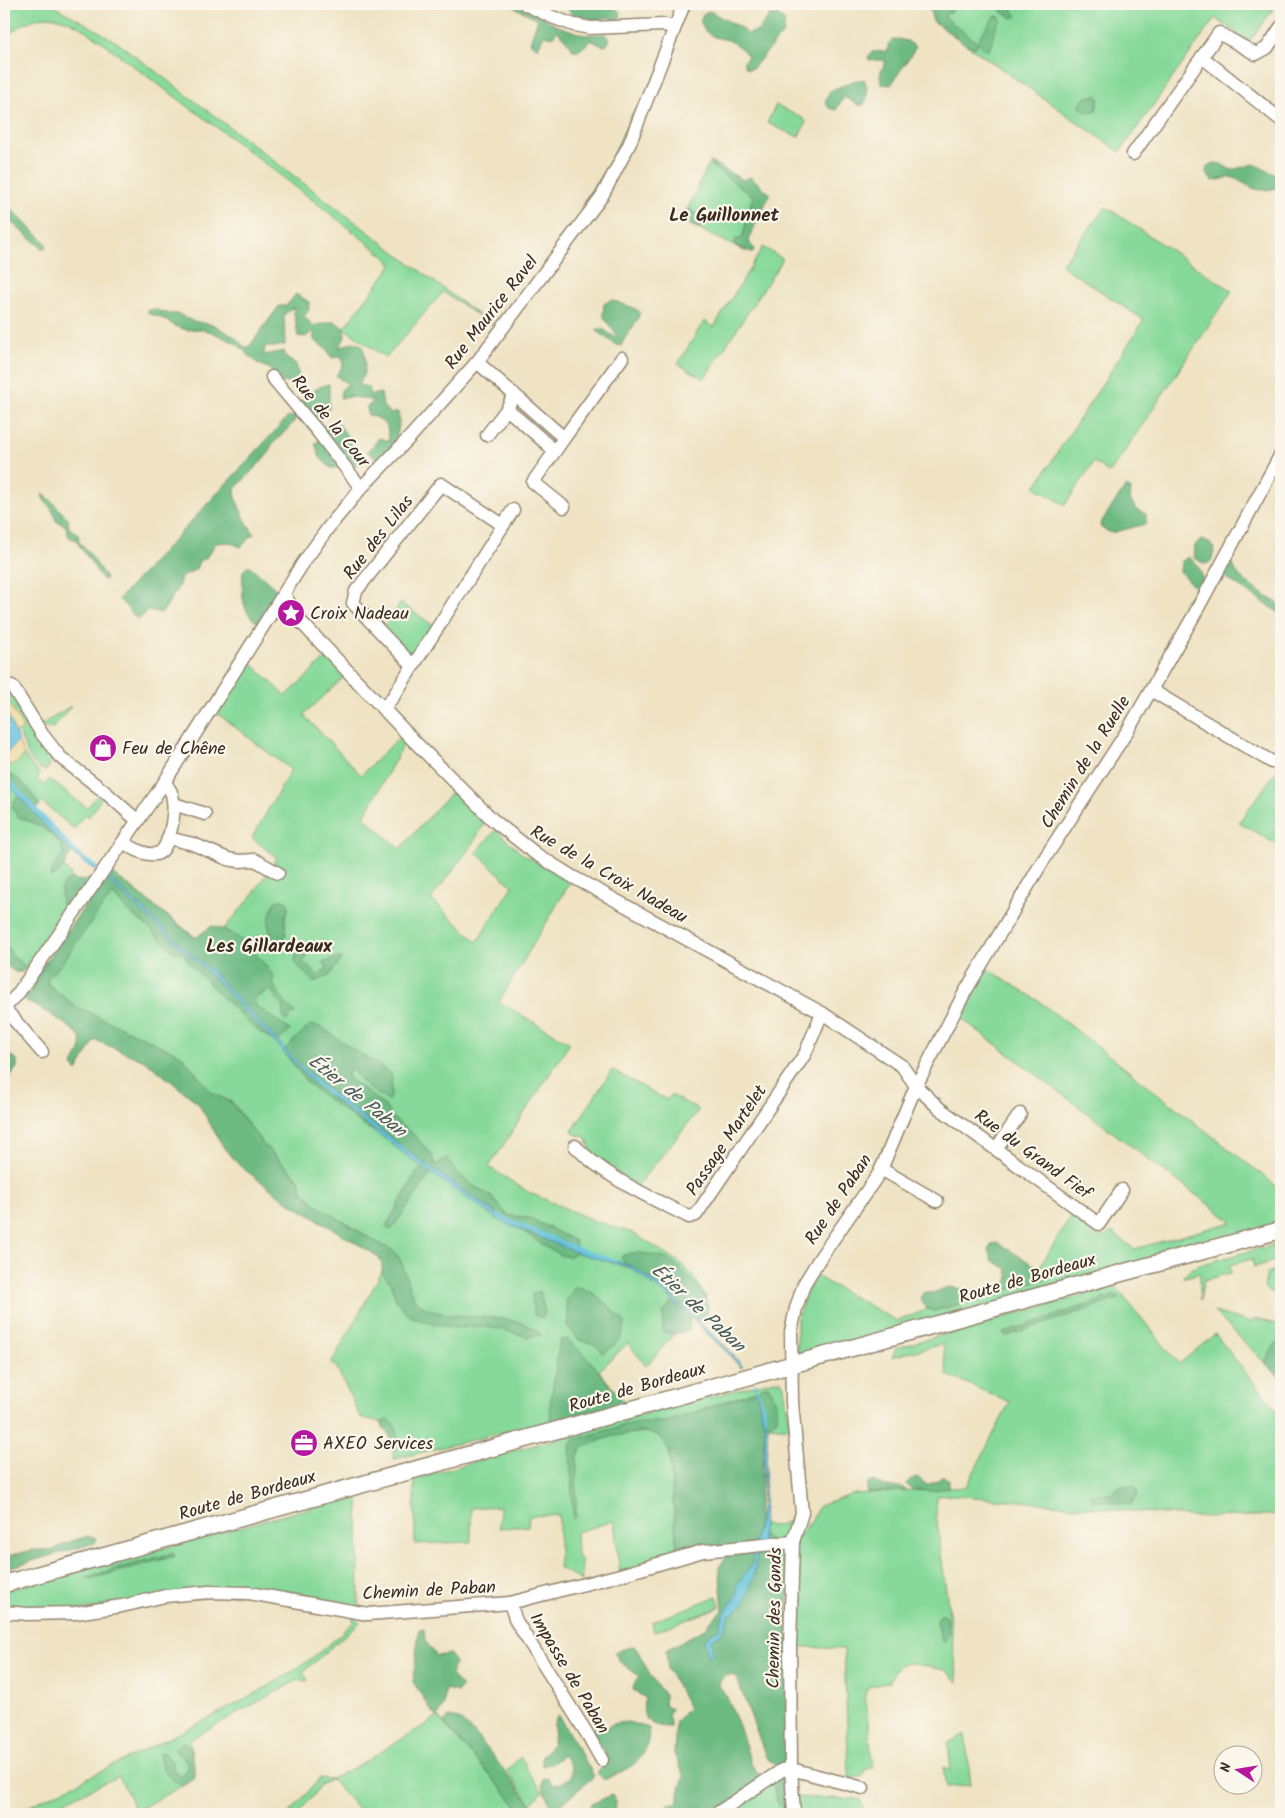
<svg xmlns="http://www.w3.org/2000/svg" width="1285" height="1818" viewBox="0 0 1285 1818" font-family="Kalam,sans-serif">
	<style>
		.green { fill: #86d99a; stroke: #60825c }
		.forest { fill: #6cb982; stroke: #547250 }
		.sand { fill: #eeda9e; stroke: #94825e }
		.water { fill: #60c3de; stroke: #4e767e }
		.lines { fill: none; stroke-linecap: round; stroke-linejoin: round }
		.stream { stroke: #60c3de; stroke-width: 2.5 }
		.minor-casing { stroke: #958671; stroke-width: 15 }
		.major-casing { stroke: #958671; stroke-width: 19 }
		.minor { stroke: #fff; stroke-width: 12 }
		.major { stroke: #fff; stroke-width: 16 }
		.labels { text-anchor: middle; stroke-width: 4.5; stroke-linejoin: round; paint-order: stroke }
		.street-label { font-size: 18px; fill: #3b2a1e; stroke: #fbf7ec }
		.poi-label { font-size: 18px; fill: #3b2a1e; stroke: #fbf7ec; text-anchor: start }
		.neighbourhood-label { font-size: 19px; font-weight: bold; fill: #3b2a1e; stroke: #fbf7ec }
		.water-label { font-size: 19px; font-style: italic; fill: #465858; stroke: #fbf7ec }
	</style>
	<rect width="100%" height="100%" fill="#fbf7ec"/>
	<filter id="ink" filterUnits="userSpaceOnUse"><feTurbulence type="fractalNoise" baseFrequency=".02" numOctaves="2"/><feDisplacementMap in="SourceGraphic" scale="10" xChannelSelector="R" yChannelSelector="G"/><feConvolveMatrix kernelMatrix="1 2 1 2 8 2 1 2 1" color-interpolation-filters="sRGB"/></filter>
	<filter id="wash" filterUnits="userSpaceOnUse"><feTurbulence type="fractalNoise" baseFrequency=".0096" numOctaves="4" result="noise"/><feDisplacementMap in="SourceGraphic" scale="20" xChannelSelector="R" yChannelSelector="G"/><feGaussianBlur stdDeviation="1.12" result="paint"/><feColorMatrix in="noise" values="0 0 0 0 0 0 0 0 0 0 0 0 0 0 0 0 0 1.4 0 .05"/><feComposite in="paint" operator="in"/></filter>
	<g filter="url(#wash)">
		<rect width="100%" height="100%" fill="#efe3c4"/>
		<!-- green -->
		<g class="green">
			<path d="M4,4H54L55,7L85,23L118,43L489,323L443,292L386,358L344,328L392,265L385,257C304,192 221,130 137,69C117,54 82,23 58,18C38,13 18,26 4,39Z"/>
			<polygon points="942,4 1277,4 1249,42 1215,18 1120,152 933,21"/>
			<polygon points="776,105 804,119 806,123 798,137 767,123"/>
			<polygon points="710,162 713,163 711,166 753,196 742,240 734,244 747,252 682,221 684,218 697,227 699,215 689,209 686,212"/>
			<polygon points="1106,207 1232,291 1110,473 1094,462 1065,505 1035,487 1144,320 1061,265"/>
			<polygon points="763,247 783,259 704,379 678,364 704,321 714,327"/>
			<path d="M401,603L434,626L415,652C401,654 391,638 382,629Z"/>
			<path d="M328,656L345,676L304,715L361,775L403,734L407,738L364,817L400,849L455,788L485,819C481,838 444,881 431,899L477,942L512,886L476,852L496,830L521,853L571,881L499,1002L570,1043L489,1167L530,1193L595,1221L633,1233L680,1263L694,1277L706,1298L690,1315L662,1288L634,1267L580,1249L501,1217L413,1157L315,1083L284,1050L283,1052L315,1085L425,1169L502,1222L578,1253L631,1268L665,1294L689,1317L646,1366L628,1343L599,1371L625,1403L394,1459L388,1424L360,1417L336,1366L331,1364L389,1259L384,1247L318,1206L303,1192L299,1179L262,1143L232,1102L212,1094L181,1055L113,1024L102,1027L36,975L105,878L210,974L281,1049L277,1043L213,975L106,875L112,873L208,947L252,896L277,858L252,838L291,770L218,714L251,663L286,696Z"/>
			<path d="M6,687L52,761L46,771C30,767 24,746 19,732L22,730L4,693Z"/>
			<polygon points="71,706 54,727 47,729 41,725"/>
			<polygon points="6,753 8,765 16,764 24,755 33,767 40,773 37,780 45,785 49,779 87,808 97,795 101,799 89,817 85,814 74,829 42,802 36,809 12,783 4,779 4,754"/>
			<polygon points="1281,765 1281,847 1239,822"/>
			<polygon points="4,784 11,788 71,847 61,863 76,882 92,879 28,969 13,957 4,956"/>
			<polygon points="985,967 1040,1002 1270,1181 1281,1192 1281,1224 839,1347 821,1347 810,1350 797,1355 797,1318 814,1275 897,1321 928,1309 934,1311 1046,1278 1058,1271 1039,1268 1072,1215 1101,1238 1112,1232 1134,1249 1232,1222 957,1015"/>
			<polygon points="612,1070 667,1100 671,1095 699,1110 636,1187 592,1154 587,1139 583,1136 577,1135 572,1131"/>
			<polygon points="1281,1243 1281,1259 1254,1267 1252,1259 1230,1265 1231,1273 1204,1280 1200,1300 1200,1273 1182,1278 1188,1271 1198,1265"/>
			<polygon points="1281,1268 1281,1295 1267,1291 1264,1287 1267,1273"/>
			<polygon points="1115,1286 1179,1364 1215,1334 1281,1416 1281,1514 1254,1516 1198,1517 952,1495 937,1496 936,1514 958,1682 945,1670 909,1663 900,1664 894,1671 890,1682 869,1687 865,1694 873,1768 866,1769 863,1776 849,1779 844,1649 790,1646 796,1539 812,1520 819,1506 854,1494 966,1487 1010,1402 947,1375 943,1344 892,1357 896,1348"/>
			<polygon points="1214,1312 1250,1322 1255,1319 1281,1325 1281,1379"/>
			<polygon points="774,1380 781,1381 784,1386 790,1428 768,1426 758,1390 667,1422 677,1550 620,1575 614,1521 576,1532 577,1556 581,1559 582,1581 559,1568 559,1515 529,1516 528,1526 499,1528 500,1506 471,1508 471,1542 415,1544 414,1479 637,1416"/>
			<polygon points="358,1495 359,1612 249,1593 80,1610 4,1609 4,1591"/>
			<path d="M797,1518C792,1530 787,1538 775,1543L762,1536L763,1525L776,1526Z"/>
			<polygon points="717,1596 720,1607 654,1632 652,1622"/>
			<path d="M353,1617L360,1622L303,1672L308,1681L299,1680L285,1687L189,1740L195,1769L193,1780L136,1811L119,1776L37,1814H13C68,1787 123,1761 177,1734C239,1703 305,1672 353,1622Z"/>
			<polygon points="438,1717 524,1814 362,1814 331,1779 321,1785 298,1814 289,1814 320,1778 331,1779 361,1764"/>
			<polygon points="965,1734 971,1785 946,1787 943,1767 951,1770 948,1743"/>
			<polygon points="520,1757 525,1763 525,1767 543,1792 531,1804 507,1771"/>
			<polygon points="791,1769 791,1814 718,1814"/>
			<polygon points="794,1797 860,1799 865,1812 861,1814 795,1814"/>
		</g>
		<!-- forest -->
		<g class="forest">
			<path d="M508,4H525L555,25L584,35L605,34L610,40L606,46L598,44L591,40L579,51L573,50C569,41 562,38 557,30L553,37L544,35L538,48L530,42L538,19Z"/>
			<path d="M564,4H586L608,9L614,7L620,12L621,18L615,21L608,17C591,25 589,15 573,15Z"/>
			<polygon points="931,4 951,4 954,6 952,12 946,13 945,17 974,40 977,44 976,47 968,46 933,21 929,7"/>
			<polygon points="992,4 1008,4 1013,6 1013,11 1017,16 1012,18 1007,14 1004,14 1000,9 993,7"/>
			<polygon points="709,11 741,28 747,34 758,31 769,16 778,15 785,21 783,33 753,68 747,69 743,63 748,56 742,49 729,40 714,37 705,31 700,21 703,14"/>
			<path d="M999,16L1001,20L996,27L990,48L987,50L983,48L977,42C980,35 989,24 994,17Z"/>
			<path d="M898,39L907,41L916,47L891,85L882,84C878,75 881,70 886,62L883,60H869L868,57L872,52L888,51V44L892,40Z"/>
			<path d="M864,79C868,88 869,95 864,104L860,106L844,97L836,110L829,108L825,102L830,91L853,81Z"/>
			<path d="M1097,95L1099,100L1096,110L1093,112L1085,111L1080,107C1081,97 1088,97 1097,95Z"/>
			<polygon points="636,110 626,142 591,204 586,205 585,200 609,164 633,112"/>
			<polygon points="713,163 743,180 751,177 770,194 749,238 750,244 754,248 753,253 734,244 736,239 742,239 753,196 711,166"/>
			<path d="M1214,163L1221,164L1231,170L1254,164L1280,177L1279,187C1256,195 1251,186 1232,177L1213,181L1206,173L1207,167Z"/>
			<polygon points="4,204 8,206 46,243 46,248 42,248 4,216"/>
			<polygon points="689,209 699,215 708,224 704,228 697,227 684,218"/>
			<path d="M296,294L309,302V310L304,316L313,326L334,321L344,328L345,337L339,348L353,342L362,345C367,358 366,373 359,385L369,387L370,395L381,393L383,406L390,414L398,412C402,432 394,446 380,461L367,451L373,446L379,438L389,441L387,426L378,418L368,415L367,407L374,401L354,397L340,398L341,390L348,384L336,376L343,365L342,356L332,358L327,350L314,340V331L305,337L298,336L293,307L284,315L285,345L273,347L265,346L264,355L284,351L287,359L296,364L299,378L293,383L282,382L268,368L257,363L237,344L212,332L199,329L187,330L177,327L160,317L149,314L147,311L153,309L170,314H178L192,321L214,325L235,337L245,347H249L279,306H286Z"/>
			<path d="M611,300L634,308L640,312C636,327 626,333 621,346L616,345L598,332L597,329H603L616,338L617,336L603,316L604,304Z"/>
			<path d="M329,384V409L319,411V424L325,427L335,419C345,432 356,448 357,465L350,467L331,468L320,458L315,443L320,440L301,420L295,417L294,422L271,446L269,453L235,489C235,504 246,521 254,534L241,547L228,542L216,543L206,558L199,561L196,569L181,577L178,588L162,613L149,610L138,620L119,599L289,416L294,417C293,405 299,401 308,395C316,389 319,386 329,384Z"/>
			<polygon points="1126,486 1131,489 1130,499 1136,510 1146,514 1146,524 1111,533 1101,528 1100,524"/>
			<path d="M42,494C53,499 58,510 68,518L69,528L78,534L79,542L88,551L106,578L105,580L102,579L76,540L69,537L66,526L56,521C53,505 45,506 42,494Z"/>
			<polygon points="1201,540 1209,542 1215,548 1211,562 1205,564 1194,558 1195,545"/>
			<path d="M1188,557C1210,573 1204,590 1186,606L1184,602L1196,589L1180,572L1181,562Z"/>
			<path d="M1231,562C1239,582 1263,594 1281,605V614L1223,576C1223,570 1225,565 1231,562Z"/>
			<path d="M249,565L278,591L258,623C240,612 242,590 243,571Z"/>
			<polygon points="4,773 17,778 28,788 39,805 36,809 12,783 4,779"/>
			<path d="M18,795L42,822L71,851C68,861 62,871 53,877L50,876L51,871L63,855L62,846L51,834L36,824L18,817L12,806Z"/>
			<path d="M112,873L195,938L212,926C239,931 259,956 274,977L273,984L286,1004L295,1012L286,1021L283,1017V1008L270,989L254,999L256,1006L290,1030L277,1043L261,1033L239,1014L190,964L183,953L173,951L149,928L127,910L113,895L103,906L59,967L48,977V984L73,1005L181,1055L212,1093L231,1102L262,1143L299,1180L303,1192L318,1206L383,1246C412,1253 400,1294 424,1307C459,1325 512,1307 542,1335L528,1337L500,1329L479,1326L455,1328L425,1322L408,1315L396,1300L391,1283L382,1273V1264L379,1257L287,1201L240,1166L224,1148L198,1103L147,1062L95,1040L77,1071L72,1066C76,1059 83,1048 81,1040C79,1030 36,1005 26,1001L25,996L32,991L31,985L106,875Z"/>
			<polygon points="73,879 82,881 87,886 68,912 65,912 62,908 61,888 66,881"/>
			<path d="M282,899L287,901L289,908L285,916L286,935L280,942L273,941C266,925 268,919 275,902Z"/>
			<polygon points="4,943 15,958 26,967 22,972 15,972 4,964"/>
			<path d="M304,954L308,956L303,962L318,976L327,967L322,962C330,962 334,957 342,958L329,976L313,982L295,962L296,955Z"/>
			<polygon points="310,1025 322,1027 348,1046 376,1063 392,1075 391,1094 388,1101 367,1087 352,1070 347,1073 348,1078 384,1105 396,1121 414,1135 432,1155 435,1165 440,1163 447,1158 455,1171 470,1184 492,1197 507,1215 530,1218 575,1241 576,1252 569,1257 560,1255 546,1247 378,1133 367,1128 309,1085 283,1051"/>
			<polygon points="4,1051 17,1060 17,1067 8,1080 4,1079"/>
			<polygon points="422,1166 431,1173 428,1178 391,1230 386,1226 414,1177"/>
			<polygon points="998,1243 1039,1268 1059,1271 1046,1278 964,1303 934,1311 926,1308 920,1298 923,1293 932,1293 949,1287 976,1291 1000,1287 1009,1280 1007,1269 992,1260 989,1249 992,1244"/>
			<path d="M631,1253C644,1253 656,1254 669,1260C680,1266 707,1293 708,1307C708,1312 705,1316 701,1320H696L655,1281L626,1264L621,1258L623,1255Z"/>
			<path d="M575,1287C596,1289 610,1308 625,1322C625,1336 615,1346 603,1353L594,1344L579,1340L567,1325L568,1314L566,1301Z"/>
			<polygon points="540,1291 545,1313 542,1318 534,1315 532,1295"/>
			<polygon points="1115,1295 1119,1297 1118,1299 1007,1336 1004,1335 1004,1333"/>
			<path d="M673,1302L689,1317L690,1330C680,1334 672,1335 663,1332V1313Z"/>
			<polygon points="567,1339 586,1356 625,1403 551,1421 550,1406 560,1340"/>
			<polygon points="1281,1342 1280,1356 1281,1359 1281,1379 1265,1362 1276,1343"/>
			<path d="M763,1386H768C775,1396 778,1407 777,1419L768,1426L758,1390Z"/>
			<polygon points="756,1391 765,1427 757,1532 789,1552 785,1763 778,1768 766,1757 736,1676 725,1675 718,1684 727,1697 741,1731 751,1764 765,1782 718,1814 669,1814 667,1811 668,1804 679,1802 679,1793 684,1776 674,1754 676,1721 689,1708 668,1670 666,1650 704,1629 723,1609 719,1568 726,1556 689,1549 677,1550 669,1449 658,1435 643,1432 613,1436 583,1447 577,1457 576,1516 573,1519 570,1445 573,1440 636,1422 667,1422"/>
			<path d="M388,1420C401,1427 398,1438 396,1451L391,1446L390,1436L383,1427L382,1422Z"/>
			<polygon points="943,1476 949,1480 949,1488 930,1491 913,1490 906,1484 911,1479 917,1477 927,1485 937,1481"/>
			<polygon points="873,1481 887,1487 901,1487 905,1489 904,1491 867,1493 867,1484"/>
			<polygon points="1124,1485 1135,1487 1138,1494 1132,1504 1091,1500 1090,1494 1112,1494 1116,1489"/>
			<polygon points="88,1536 96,1538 95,1543 4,1569 4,1559 7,1556 33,1550 54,1550 63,1544"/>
			<polygon points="173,1553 175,1556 90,1579 86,1577"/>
			<polygon points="944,1614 947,1617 949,1634 944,1642 941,1639 937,1621 939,1616"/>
			<polygon points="419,1629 424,1629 425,1641 437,1656 450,1654 455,1663 451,1675 462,1687 458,1692 445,1689 444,1704 438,1717 433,1713 413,1682"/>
			<path d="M634,1646C640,1653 642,1660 646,1667C651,1678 657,1686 665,1695L664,1705L672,1709L668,1714L671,1727C650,1727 639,1720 645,1698L633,1690L634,1685L639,1676L620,1662L614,1652Z"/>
			<polygon points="558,1715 594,1776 553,1812 542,1785 543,1779 548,1777 553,1785 560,1784 571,1777 571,1766 564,1755 554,1762 542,1766 542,1756 553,1743 554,1724"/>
			<polygon points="449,1717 459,1719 478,1737 538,1814 524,1814 444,1723"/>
			<path d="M628,1722L649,1728C649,1762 631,1767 604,1780L597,1773L602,1768L606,1754L590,1731L595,1726L601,1730L613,1724Z"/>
			<path d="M184,1742C194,1751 195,1767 193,1780L182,1785C170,1780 159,1767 159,1753H165L172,1762L175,1773L181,1776L188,1767L186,1759L175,1752L176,1747Z"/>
			<polygon points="783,1773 787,1802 785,1808 777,1802 772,1781"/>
			<polygon points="612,1795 615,1801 616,1814 586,1814 591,1804"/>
		</g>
		<!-- sand -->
		<g class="sand">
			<path d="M5,684L6,687L4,694L22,726V730L15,734C8,717 1,702 5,684Z"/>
			<polygon points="18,741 24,755 16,764 8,765 6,753"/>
		</g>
		<!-- water -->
		<g class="water">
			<polygon points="4,704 18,741 7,753 4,754"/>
			<path d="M4,779L12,783L77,854L97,868L95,870C74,858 49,830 32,811C23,801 16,790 4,784Z"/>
			<polygon points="107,876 188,951 212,971 298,1063 322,1085 413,1155 501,1217 567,1245 634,1267 662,1288 728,1349 743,1367 740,1367 728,1353 665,1294 631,1268 578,1253 502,1222 422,1167 315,1085 210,974 105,878"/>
			<path d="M758,1390L768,1426L762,1544L758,1545L754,1576L744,1604L730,1615L722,1633L711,1640L713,1655L710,1658L704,1642C707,1635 712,1633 719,1629L723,1615L737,1595V1585L752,1564L754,1544L762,1505L765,1427L756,1391Z"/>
		</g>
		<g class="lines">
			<!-- stream -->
			<g class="stream">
				<polyline points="4,779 12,783 77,853 98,869"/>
				<polyline points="498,1215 576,1248 616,1261"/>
				<polyline points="755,1384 765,1413 766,1419"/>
			</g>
		</g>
	</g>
	<g filter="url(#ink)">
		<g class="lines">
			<!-- minor casing -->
			<g class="minor-casing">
				<g id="minor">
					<polyline points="525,4 552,17 574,25 590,28 664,25 674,27"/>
					<polyline points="1202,57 1281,120"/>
					<polyline points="1133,154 1219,33 1256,54 1267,48 1281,27"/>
					<path d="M477,362C506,387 535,413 564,438L555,451L507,409L514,394"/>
					<polyline points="272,377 319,433 361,488"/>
					<polyline points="487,435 507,409"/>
					<polyline points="564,438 622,358"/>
					<polyline points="555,451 533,482 564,507"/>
					<polyline points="274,610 300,621 284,594"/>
					<polyline points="300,621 415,742 493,820 536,854 573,877 822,1013 902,1066 916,1086 939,1108 1099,1224 1122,1190"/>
					<polyline points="413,666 353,603 356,591 441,484 503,525"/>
					<polyline points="12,686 42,734 60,757 105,792 138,821"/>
					<polyline points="1151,690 1272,762"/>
					<polyline points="383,709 393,697 513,510"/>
					<polyline points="174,804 205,814"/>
					<polyline points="168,838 193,844 228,859 239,861 255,860 278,873"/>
					<path d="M123,842C132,848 146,856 156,854C170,852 175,812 173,800C173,794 169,787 164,783"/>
					<polyline points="4,1008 17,995 164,783 303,563 328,528 361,488 411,436 477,362 602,196 629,145 684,4"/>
					<polyline points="4,1008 42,1052"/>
					<path d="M575,1146C606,1178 650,1197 689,1217L696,1215L805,1054L822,1013"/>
					<polyline points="996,1149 1020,1114"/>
					<polyline points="881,1169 937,1201"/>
					<polyline points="510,1603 516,1621 586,1732 602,1760"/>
					<polyline points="4,1612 28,1614 75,1613 122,1606 165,1596 209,1592 249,1593 368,1614 510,1603 620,1575 703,1551 793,1542"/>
					<polyline points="716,1814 782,1770 791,1769 863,1788"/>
					<polyline points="794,1814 791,1769 790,1646 793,1542 802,1513 792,1402 791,1332 796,1308 804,1284 820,1258 880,1172 916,1086 965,992 1041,864 1128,730 1193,617 1281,454"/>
				</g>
			</g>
			<!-- major casing -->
			<g class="major-casing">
				<polyline id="major" points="4,1584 1114,1275 1281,1230"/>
			</g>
			<!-- minor -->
			<use href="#minor" class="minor"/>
			<!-- major -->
			<use href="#major" class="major"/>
		</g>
	</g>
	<!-- icons -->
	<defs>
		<g id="sight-disc" transform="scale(1.4375)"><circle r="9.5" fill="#b5179e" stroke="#fbf7ec"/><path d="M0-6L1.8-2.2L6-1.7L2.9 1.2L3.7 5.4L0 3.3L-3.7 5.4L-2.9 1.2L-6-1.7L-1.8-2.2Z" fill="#fff"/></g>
		<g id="shop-disc" transform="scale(1.4375)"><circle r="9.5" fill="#b5179e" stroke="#fbf7ec"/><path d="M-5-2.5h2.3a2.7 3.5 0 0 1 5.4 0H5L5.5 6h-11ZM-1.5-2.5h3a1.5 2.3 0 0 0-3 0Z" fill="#fff"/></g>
		<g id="office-disc" transform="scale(1.4375)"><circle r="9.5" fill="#b5179e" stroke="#fbf7ec"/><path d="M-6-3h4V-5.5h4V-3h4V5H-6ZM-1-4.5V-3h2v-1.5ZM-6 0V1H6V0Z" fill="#fff"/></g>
	</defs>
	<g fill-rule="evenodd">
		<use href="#sight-disc" x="291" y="613"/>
		<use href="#shop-disc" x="103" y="748"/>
		<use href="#office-disc" x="304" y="1443"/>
	</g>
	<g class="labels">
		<!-- street labels -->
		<g class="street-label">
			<text transform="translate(491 312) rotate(-52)" y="6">Rue Maurice Ravel</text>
			<text transform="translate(331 421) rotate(51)" y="6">Rue de la Cour</text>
			<text transform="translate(378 537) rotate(-52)" y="6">Rue des Lilas</text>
			<text transform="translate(1085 762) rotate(-58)" y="6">Chemin de la Ruelle</text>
			<text transform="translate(609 874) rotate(30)" y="6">Rue de la Croix Nadeau</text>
			<text transform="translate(726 1140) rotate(-56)" y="6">Passage Martelet</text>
			<text transform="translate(1033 1154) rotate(36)" y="6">Rue du Grand Fief</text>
			<text transform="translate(838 1199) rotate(-56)" y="6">Rue de Paban</text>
			<text transform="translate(1027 1278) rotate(-16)" y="6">Route de Bordeaux</text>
			<text transform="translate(637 1387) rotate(-16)" y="6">Route de Bordeaux</text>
			<text transform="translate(247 1495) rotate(-16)" y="6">Route de Bordeaux</text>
			<text transform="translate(429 1590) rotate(-3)" y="6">Chemin de Paban</text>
			<text transform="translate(774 1618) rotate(-89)" y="6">Chemin des Gonds</text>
			<text transform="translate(570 1673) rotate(59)" y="6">Impasse de Paban</text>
		</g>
		<!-- poi labels -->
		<g class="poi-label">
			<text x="310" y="619">Croix Nadeau</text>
			<text x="122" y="754">Feu de Chêne</text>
			<text x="323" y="1449">AXEO Services</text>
		</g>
		<!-- neighbourhood labels -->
		<g class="neighbourhood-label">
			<text x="724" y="221">Le Guillonnet</text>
			<text x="269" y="952">Les Gillardeaux</text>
		</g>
		<!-- water labels -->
		<g class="water-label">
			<text transform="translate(358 1095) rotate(39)" y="7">Étier de Paban</text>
			<text transform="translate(699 1307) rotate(43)" y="7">Étier de Paban</text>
		</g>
	</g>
	<!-- margin -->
	<rect width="1285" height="1818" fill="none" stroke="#fbf7ec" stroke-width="20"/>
	<!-- north arrow -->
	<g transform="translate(1238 1770) rotate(282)"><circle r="24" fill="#fbf7ec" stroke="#aea59a"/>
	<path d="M0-4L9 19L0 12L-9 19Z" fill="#b5179e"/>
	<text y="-8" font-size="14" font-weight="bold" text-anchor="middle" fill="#3b2a1e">N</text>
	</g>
</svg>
